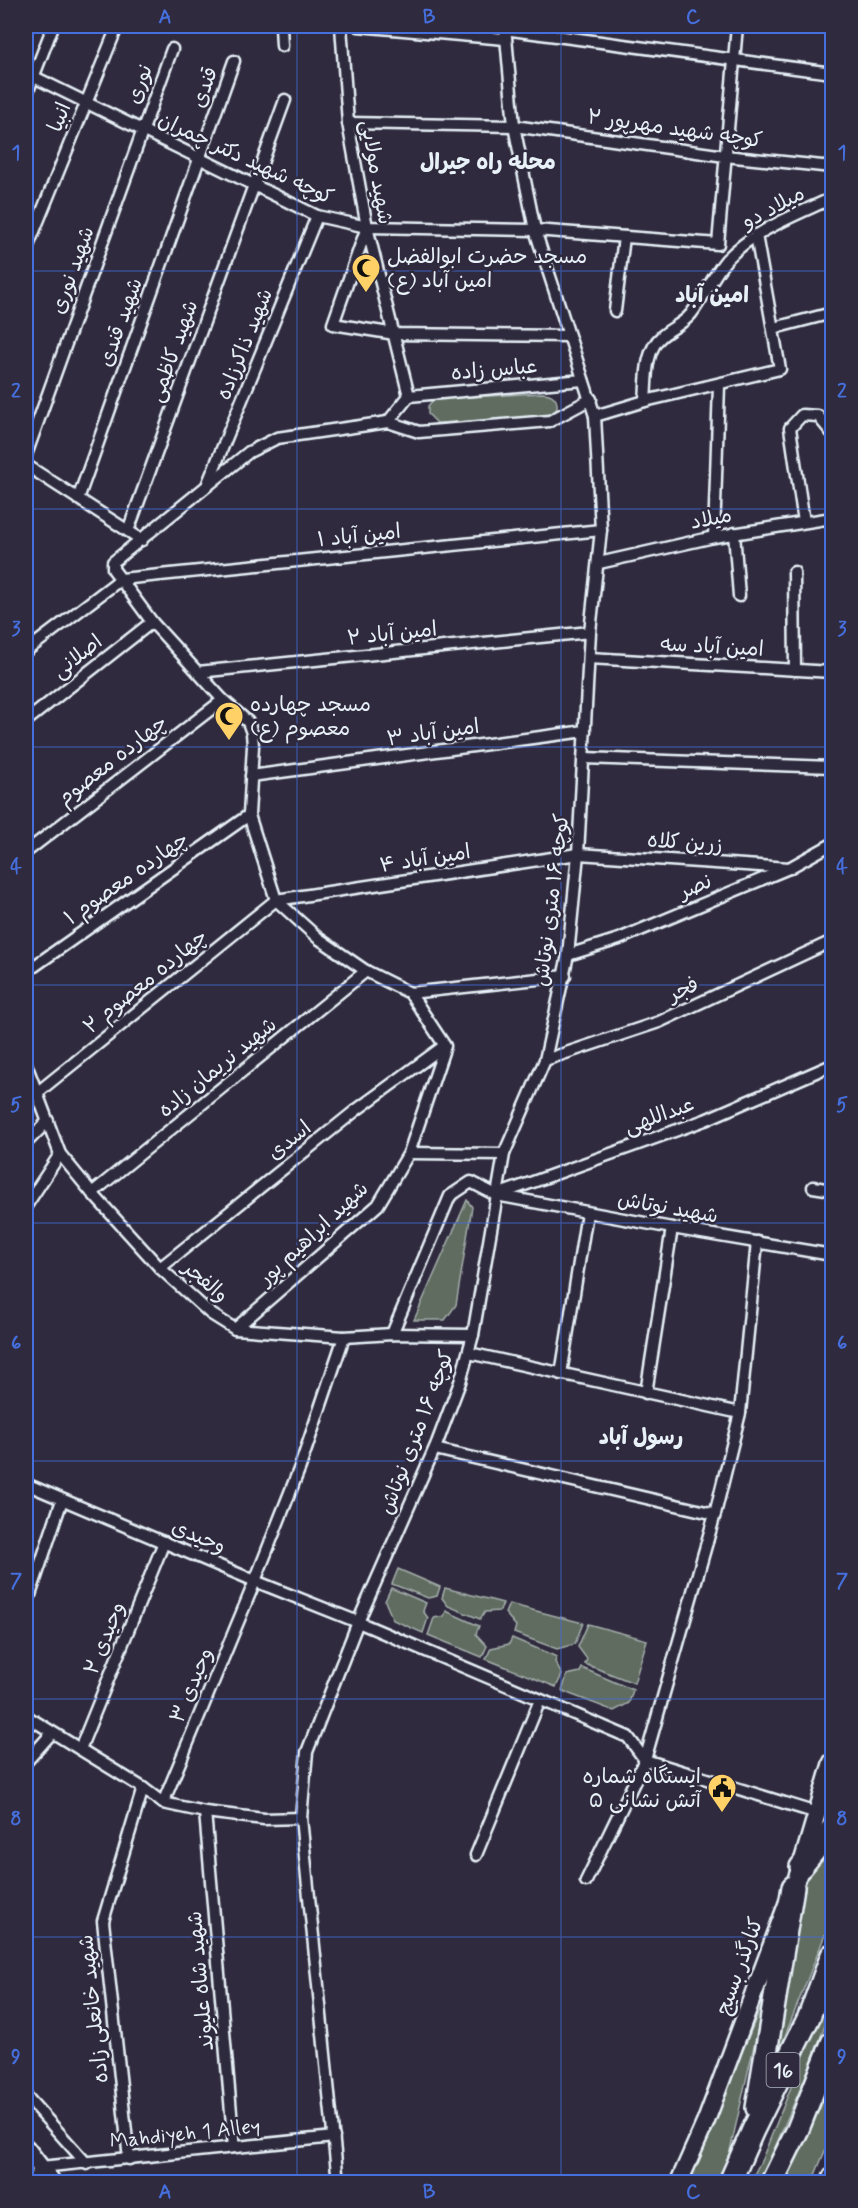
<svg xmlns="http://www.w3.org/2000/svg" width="858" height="2208" viewBox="0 0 858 2208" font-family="Mynerve,'Playpen Sans Arabic',sans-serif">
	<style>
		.green { fill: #616c60; stroke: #a4aeac; stroke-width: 1.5 }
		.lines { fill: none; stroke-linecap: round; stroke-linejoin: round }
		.street-casing { stroke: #e8f1f8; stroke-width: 15 }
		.secondary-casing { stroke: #e8f1f8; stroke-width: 21 }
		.highway-casing { stroke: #e8f1f8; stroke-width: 26 }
		.street { stroke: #2f2a3d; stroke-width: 10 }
		.secondary { stroke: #2f2a3d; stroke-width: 16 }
		.highway { stroke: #2f2a3d; stroke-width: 21 }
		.grid { fill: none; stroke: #466fde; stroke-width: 1.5; stroke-opacity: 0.55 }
		.labels { text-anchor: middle; stroke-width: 5; stroke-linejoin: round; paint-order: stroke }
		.shield { fill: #2f2a3d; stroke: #b0b5c0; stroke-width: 1.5 }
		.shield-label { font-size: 20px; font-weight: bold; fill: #e8f1f8 }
		.street-label { font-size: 21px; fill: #e8f1f8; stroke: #2f2a3d }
		.poi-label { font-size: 21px; fill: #e8f1f8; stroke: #2f2a3d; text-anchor: start }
		.neighbourhood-label { font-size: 22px; font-weight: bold; fill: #e8f1f8; stroke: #2f2a3d }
		.neatline { fill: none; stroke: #466fde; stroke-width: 2 }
		.grid-label { font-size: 20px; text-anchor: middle; font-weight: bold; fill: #466fde }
	</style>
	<rect width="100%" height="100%" fill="#2f2a3d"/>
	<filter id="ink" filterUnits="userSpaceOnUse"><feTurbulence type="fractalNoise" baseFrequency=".0167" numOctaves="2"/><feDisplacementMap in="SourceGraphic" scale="12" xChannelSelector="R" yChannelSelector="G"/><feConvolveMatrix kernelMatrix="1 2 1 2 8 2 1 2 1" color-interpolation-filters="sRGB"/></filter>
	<g filter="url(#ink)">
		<!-- green -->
		<g class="green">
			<path d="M542,393C552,393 558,398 557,408L550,418L437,423L428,414V406L434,399Z"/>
			<polygon points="467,1200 472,1207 456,1305 445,1320 414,1320"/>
			<polygon points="398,1569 440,1587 437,1596 428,1598 392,1584"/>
			<polygon points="391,1588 426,1603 423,1611 428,1618 423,1633 393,1620 385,1601"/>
			<polygon points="445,1588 503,1603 500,1611 485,1612 480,1619 448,1606 442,1598"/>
			<polygon points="509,1604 583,1623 575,1644 557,1649 514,1633 516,1626 505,1613"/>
			<polygon points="446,1611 479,1626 476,1634 487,1646 482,1657 428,1635 434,1618 444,1616"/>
			<polygon points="588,1624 647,1640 634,1683 585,1664 587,1659 578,1647"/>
			<polygon points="512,1638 557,1657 555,1662 562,1675 556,1687 486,1659 491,1648 509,1644"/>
			<polygon points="582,1668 633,1690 629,1703 614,1711 562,1691 567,1675 580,1672"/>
			<polygon points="832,1843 832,1917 768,2079 808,1873"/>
			<polygon points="832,1986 832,2007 807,2073 760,2182 750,2182 762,2159"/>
			<polygon points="765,1997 727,2164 718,2182 688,2182"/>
			<polygon points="832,2074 832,2134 812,2182 785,2182 820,2108"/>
		</g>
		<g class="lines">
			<!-- street casing -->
			<g class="street-casing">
				<g id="street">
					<polyline points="281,26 282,46"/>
					<polyline points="341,26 348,123 367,227 409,396 388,422"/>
					<polyline points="358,26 505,39"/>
					<polyline points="504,29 832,73"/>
					<polyline points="26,73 317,216 367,227 535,230 718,244 737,26"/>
					<polyline points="26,96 53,26"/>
					<polyline points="348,123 514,126 725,156 832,167"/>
					<polyline points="367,227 333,324 395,334 569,336"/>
					<polyline points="26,251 115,32"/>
					<polyline points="615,311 624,237"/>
					<polyline points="774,328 832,313"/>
					<polyline points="409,396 583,380"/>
					<path d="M645,401C647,380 644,351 662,336C671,328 683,324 691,314C704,297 712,277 726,260C754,230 796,215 832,198"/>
					<polyline points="595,416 645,401 780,369 756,235"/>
					<polyline points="26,455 172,49"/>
					<polyline points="26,465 142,540"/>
					<polyline points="208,483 317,216"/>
					<polyline points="78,499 234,61"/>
					<polyline points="804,522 790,428 802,415 818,416 832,433"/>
					<polyline points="128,531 285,100"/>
					<polyline points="734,533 739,596"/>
					<polyline points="714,537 719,385"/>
					<polyline points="599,563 714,537 832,518"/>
					<polyline points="794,572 795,670"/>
					<polyline points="26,651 121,579 601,530"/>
					<polyline points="589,658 832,672"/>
					<polyline points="198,672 590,632"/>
					<polyline points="26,721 152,622"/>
					<polyline points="584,758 832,767"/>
					<polyline points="251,776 585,731"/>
					<polyline points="26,852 223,700"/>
					<polyline points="568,955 619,939 789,868 832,844"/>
					<polyline points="26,972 249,815"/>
					<polyline points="410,993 565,976"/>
					<polyline points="545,1060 659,1022 832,941"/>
					<polyline points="26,1064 60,1154 92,1193 160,1268 211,1314 235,1329 344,1337 392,1334 473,1335"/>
					<polyline points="38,1092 276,900 578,854 789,868"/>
					<polyline points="26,1143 48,1121"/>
					<polyline points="409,1153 504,1154"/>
					<polyline points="813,1187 832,1190"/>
					<polyline points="92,1193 366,971"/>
					<polyline points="497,1195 705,1120 832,1065"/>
					<polyline points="26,1206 60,1154"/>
					<polyline points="160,1268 355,1111 444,1046"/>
					<polyline points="235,1329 378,1205 409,1153 445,1046 410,993 366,971 318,938 276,900 249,815 253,746 252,733 248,722 223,700 152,622 113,569 113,562 249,452 277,438 388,422 419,432 550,421 591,399"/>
					<polyline points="392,1334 450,1196 471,1182 496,1195 672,1228 832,1255"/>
					<polyline points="469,1353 740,1413"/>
					<polyline points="561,1374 587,1213"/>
					<polyline points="646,1393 672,1228"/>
					<polyline points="435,1449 715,1514"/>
					<polyline points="26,1484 255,1581 358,1622 628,1737 645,1760 817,1813"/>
					<polyline points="26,1607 62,1500"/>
					<polyline points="26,1716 143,1788 163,1803 205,1812 264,1819 301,1818 338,2182"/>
					<polyline points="80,1749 164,1542"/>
					<polyline points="26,1762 52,1733"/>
					<polyline points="163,1803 255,1581 300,1467 344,1337"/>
					<polyline points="205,1812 234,2147"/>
					<polyline points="301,1818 307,1752 358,1622 437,1443 460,1382 473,1335 504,1154 545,1060 568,955 578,854 590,632 601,530 595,416 535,230 514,126 505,26"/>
					<polyline points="476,1855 540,1700"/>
					<polyline points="586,1881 645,1760 715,1514 740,1413 757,1242"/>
					<polyline points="26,2096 87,2164"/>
					<polyline points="129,2159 103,1921 143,1788"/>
					<polyline points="31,2182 41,2167 334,2137"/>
				</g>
			</g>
			<!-- secondary casing -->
			<g class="secondary-casing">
				<g id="secondary">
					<polyline points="26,2148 52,2182"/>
					<polyline points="679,2182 706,2121 801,1867 832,1762"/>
					<polyline points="830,2182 832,2176"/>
				</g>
			</g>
			<!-- highway casing -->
			<g class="highway-casing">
				<g id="highway">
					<polyline points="801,1867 832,1829"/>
					<polyline points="757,2108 793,1887"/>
					<polyline points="730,2182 753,2130 809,2017 832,1955"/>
					<polyline points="772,2182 798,2129 832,2043"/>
				</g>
			</g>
			<!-- street -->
			<use href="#street" class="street"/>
			<!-- secondary -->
			<use href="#secondary" class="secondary"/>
			<!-- highway -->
			<use href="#highway" class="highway"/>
		</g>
	</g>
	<!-- grid -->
	<path class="grid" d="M297,26V2182M561,26V2182M26,271H832M26,509H832M26,747H832M26,985H832M26,1223H832M26,1461H832M26,1699H832M26,1937H832"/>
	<!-- icons -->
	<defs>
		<g id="mosque-pin" transform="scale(1.5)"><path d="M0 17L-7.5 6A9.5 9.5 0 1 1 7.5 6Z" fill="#ffd166" stroke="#2f2a3d"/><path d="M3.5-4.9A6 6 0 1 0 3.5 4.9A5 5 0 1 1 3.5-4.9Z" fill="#111"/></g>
		<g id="civic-pin" transform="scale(1.5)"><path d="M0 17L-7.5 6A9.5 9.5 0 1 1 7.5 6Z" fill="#ffd166" stroke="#2f2a3d"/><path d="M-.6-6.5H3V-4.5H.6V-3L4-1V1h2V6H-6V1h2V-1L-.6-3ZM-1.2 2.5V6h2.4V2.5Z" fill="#111"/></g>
	</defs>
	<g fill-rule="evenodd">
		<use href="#mosque-pin" x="366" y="268"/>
		<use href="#mosque-pin" x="229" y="716"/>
		<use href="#civic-pin" x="722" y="1788"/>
	</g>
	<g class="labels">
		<!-- shield labels -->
		<rect class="shield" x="766.5" y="2053" width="33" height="34" rx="4.5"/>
		<g class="shield-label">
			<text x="783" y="2077">16</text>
		</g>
		<!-- street labels -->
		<g class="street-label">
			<text transform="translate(139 84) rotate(-70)" y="7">نوری</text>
			<text transform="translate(204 87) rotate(-70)" y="7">قندی</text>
			<text transform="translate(59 117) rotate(-68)" y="7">انبیا</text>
			<text transform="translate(675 128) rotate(8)" y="7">کوچه شهید مهرپور ۲</text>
			<text transform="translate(246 158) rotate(25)" y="7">کوچه شهید دکتر چمران</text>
			<text transform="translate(377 172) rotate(80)" y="7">شهید مولایی</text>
			<text transform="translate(773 207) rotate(-28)" y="7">میلاد دو</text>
			<text transform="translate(72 270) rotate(-70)" y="7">شهید نوری</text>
			<text transform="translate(120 322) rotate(-70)" y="7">شهید قندی</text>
			<text transform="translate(244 344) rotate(-68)" y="7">شهید ذاکرزاده</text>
			<text transform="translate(173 351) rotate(-70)" y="7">شهید کاظمی</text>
			<text transform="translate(494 369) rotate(-5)" y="7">عباس زاده</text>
			<text transform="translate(711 518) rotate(-11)" y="7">میلاد</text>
			<text transform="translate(359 535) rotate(-6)" y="7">۱ امین آباد</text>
			<text transform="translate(392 633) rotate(-6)" y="7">۲ امین آباد</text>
			<text transform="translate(712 646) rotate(3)" y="7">امین آباد سه</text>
			<text transform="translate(77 656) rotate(-38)" y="7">اصلانی</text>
			<text transform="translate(433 732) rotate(-8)" y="7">۳ امین آباد</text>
			<text transform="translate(112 760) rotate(-38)" y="7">چهارده معصوم</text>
			<text transform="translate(685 842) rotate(4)" y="7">زرین کلاه</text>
			<text transform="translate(425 858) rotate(-9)" y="7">۴ امین آباد</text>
			<text transform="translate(126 878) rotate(-35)" y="7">چهارده معصوم ۱</text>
			<text transform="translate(695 886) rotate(-23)" y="7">نصر</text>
			<text transform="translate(551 900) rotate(-83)" y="7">کوچه ۱۶ متری نوتاش</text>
			<text transform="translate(145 981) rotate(-39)" y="7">چهارده معصوم ۲</text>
			<text transform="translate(683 989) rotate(-25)" y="7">فجر</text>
			<text transform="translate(217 1067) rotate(-39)" y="7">شهید نریمان زاده</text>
			<text transform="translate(659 1115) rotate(-20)" y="7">عبداللهی</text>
			<text transform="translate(289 1140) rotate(-39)" y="7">اسدی</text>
			<text transform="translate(668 1207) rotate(10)" y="7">شهید نوتاش</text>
			<text transform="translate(313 1233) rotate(-43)" y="7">شهید ابراهیم پور</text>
			<text transform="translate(206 1281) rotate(41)" y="7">والفجر</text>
			<text transform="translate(416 1432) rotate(-69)" y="7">کوچه ۱۶ متری نوتاش</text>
			<text transform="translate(199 1536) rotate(23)" y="7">وحیدی</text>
			<text transform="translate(104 1638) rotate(-68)" y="7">وحیدی ۲</text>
			<text transform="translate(191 1685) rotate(-67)" y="7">وحیدی ۳</text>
			<text transform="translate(739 1966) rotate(-70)" y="7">کنارگذر بسیج</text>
			<text transform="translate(200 1981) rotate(-95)" y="7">شهید شاه علیوند</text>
			<text transform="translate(93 2009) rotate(-96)" y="7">شهید خانعلی زاده</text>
			<text transform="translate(185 2133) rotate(-6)" y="7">Mahdiyeh 1 Alley</text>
		</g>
		<!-- poi labels -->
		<g class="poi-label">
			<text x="387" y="263">مسجد حضرت ابوالفضل<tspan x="387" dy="24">(ع) امین آباد</tspan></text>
			<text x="250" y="711">مسجد چهارده<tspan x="250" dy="24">معصوم (ع)</tspan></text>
			<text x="701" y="1783" text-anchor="end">ایستگاه شماره<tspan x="701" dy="24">۵ آتش نشانی</tspan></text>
		</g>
		<!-- neighbourhood labels -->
		<g class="neighbourhood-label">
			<text x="488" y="169">محله راه جیرال</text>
			<text x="712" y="302">امین آباد</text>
			<text x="641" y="1444">رسول آباد</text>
		</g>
	</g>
	<!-- margin -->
	<rect width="858" height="2208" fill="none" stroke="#2f2a3d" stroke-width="66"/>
	<rect x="33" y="33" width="792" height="2142" class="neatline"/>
	<g class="grid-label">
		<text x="165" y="23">A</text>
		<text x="429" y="23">B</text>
		<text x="693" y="23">C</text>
		<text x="16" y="159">1</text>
		<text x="842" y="159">1</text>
		<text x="16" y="397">2</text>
		<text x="842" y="397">2</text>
		<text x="16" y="635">3</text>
		<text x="842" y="635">3</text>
		<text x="16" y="873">4</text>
		<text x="842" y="873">4</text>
		<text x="16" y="1111">5</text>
		<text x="842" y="1111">5</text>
		<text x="16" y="1349">6</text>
		<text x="842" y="1349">6</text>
		<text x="16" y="1587">7</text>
		<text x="842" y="1587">7</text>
		<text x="16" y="1825">8</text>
		<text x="842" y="1825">8</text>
		<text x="16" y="2063">9</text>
		<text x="842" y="2063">9</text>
		<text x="165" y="2198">A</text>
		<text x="429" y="2198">B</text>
		<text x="693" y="2198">C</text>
	</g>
</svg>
